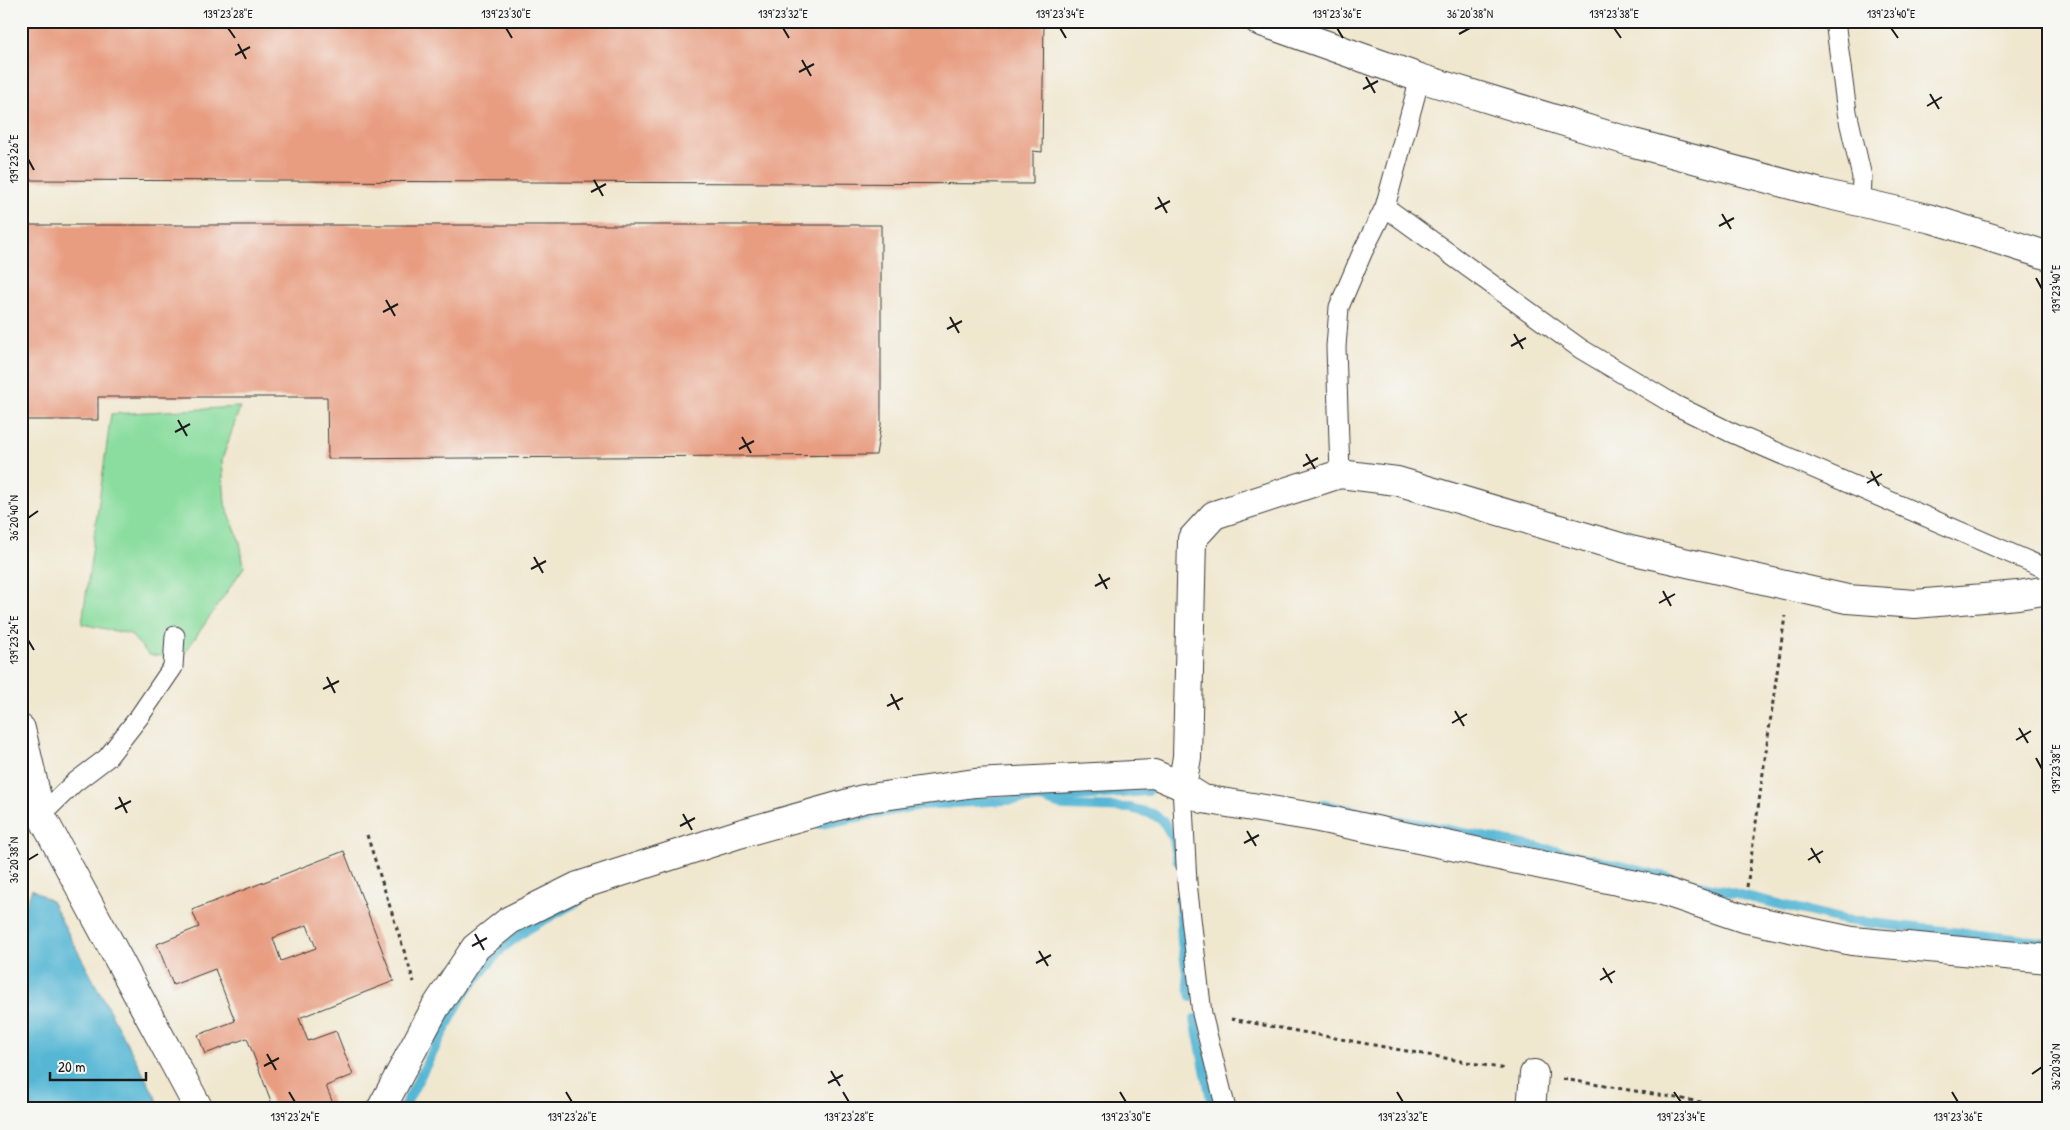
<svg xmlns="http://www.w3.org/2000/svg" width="2070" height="1130" viewBox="0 0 2070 1130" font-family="'Patrick Hand',sans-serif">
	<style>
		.green { fill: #8add9f; stroke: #537c5e }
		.water { fill: #56b7d5; stroke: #396a78 }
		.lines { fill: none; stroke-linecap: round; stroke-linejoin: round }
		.stream { stroke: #56b7d5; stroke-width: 10 }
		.building { fill: #e89d81; fill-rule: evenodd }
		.service-casing { stroke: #3c3a37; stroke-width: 21 }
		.minor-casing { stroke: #3c3a37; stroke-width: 30 }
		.tertiary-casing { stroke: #3c3a37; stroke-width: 30 }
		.path { stroke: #3c3a37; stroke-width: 3; stroke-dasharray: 4 4; stroke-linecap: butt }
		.service { stroke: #fff; stroke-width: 19 }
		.minor { stroke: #fff; stroke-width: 28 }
		.tertiary { stroke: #fff; stroke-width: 28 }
		.ticks { fill: none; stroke: #1c1c1c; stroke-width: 2 }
		.neatline { fill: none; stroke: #1c1c1c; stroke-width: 2 }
		.ticks-label { font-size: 12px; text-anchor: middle; fill: #1c1c1c }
	</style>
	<rect width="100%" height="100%" fill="#f6f6f2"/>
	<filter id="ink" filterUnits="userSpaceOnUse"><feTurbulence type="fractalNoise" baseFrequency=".02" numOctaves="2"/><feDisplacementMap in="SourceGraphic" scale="10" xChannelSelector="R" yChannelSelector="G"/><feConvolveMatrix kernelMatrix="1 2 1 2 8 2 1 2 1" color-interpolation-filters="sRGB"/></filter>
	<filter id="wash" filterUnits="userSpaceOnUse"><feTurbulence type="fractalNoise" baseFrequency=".0096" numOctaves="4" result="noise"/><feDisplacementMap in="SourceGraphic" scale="20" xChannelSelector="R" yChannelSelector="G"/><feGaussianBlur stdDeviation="1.12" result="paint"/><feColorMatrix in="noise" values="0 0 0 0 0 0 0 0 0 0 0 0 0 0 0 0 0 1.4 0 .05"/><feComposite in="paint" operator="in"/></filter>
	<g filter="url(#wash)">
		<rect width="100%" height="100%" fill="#f0e7cf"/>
		<!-- green -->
		<polygon class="green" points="240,407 222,460 225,504 240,542 244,567 182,657 149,655 130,634 82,624 111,414"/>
		<!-- water -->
		<polygon class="water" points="32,889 51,901 162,1109 21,1109 21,916"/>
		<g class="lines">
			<!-- stream -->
			<g class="stream">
				<polyline points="1047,798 1148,791"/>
				<polyline points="1322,805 1570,854 1845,920 2049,943"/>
				<polyline points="820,824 920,805 1041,798 1064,806 1130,808 1153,814 1163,821 1174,839 1178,861"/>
				<polyline points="1180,898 1182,942 1191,997"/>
				<polyline points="1195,1019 1213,1109"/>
				<polyline points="403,1109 464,993 502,948 528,929 580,900"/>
			</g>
		</g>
		<g id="blocks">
			<!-- building -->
			<g class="building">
				<polygon points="21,21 1044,21 1042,152 1033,151 1033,184 21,180"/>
				<polygon points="21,225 881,225 881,425 876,455 328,459 327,397 98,397 98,420 21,420"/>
				<path d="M344,851L394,981L299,1018L308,1041L336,1031L353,1075L326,1086L334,1106L326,1109H274L247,1038L205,1054L198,1035L235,1021L215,969L173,985L157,944L199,927L192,910ZM307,925L316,948L281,961L273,938Z"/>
			</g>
		</g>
	</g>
	<g filter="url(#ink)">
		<use href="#blocks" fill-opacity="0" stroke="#3c3a37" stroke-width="1"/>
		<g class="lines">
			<!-- service casing -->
			<g class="service-casing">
				<g id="service">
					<polyline points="1835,21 1847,112 1862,177 1861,203"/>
					<polyline points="1385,207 1581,349 1675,405 1730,432 2049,570"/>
					<polyline points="1340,474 1336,347 1339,307 1363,251 1385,207 1420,78"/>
					<polyline points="1182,786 1187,883 1202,1014 1226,1109"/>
					<polyline points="41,815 74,783 107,758 139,717 173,667 175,636"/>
				</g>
			</g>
			<!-- minor casing -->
			<g class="minor-casing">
				<g id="minor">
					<polyline points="1259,21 1420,78 1634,143 1821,193 1932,219 2049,256"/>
					<polyline points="1182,786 1187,757 1192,539 1214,515 1340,474 1397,481 1630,550 1847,599 1915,604 2018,595 2049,590"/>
					<polyline points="381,1109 435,1008 475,948 510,920 578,886 739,834 863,799 975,783 1154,774 1182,786 1203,799 1314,817 1660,890 1743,918 1852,941 2049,959"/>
					<polyline points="1531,1109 1534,1074"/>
				</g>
			</g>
			<!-- tertiary casing -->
			<g class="tertiary-casing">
				<polyline id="tertiary" points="21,729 41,815 199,1109"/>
			</g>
			<!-- path -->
			<g class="path">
				<polyline points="367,835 414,982"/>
				<polyline points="1747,887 1785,616"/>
				<polyline points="1231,1019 1505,1069"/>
				<polyline points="1563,1079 1743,1109"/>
			</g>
			<!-- service -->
			<use href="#service" class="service"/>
			<!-- minor -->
			<use href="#minor" class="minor"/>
			<!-- tertiary -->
			<use href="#tertiary" class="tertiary"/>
		</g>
	</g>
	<!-- ticks -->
	<path class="ticks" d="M228,28L235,38M506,28L512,38M783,28L789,38M1060,28L1066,38M1337,28L1343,38M1614,28L1621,38M1891,28L1898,38M1459,34L1470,28M238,44L246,59M235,55L250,47M802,60L811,76M799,72L814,64M1366,77L1375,93M1363,89L1378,81M1930,94L1939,109M1927,106L1942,97M28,159L34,170M594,180L603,196M591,192L606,184M1158,197L1167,213M1155,209L1170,201M1722,214L1731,229M1719,226L1734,218M2036,278L2042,289M386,300L395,316M383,312L398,304M950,317L959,333M947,329L962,321M1514,334L1523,349M1511,346L1526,338M178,420L187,436M175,432L190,424M742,437L751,453M739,449L754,441M1306,454L1315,469M1303,466L1318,458M1871,471L1879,486M1867,483L1882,474M28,518L38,511M534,557L543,573M531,569L546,561M1099,574L1107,589M1095,586L1110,578M1663,591L1671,606M1659,603L1675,594M28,640L34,650M327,677L335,693M323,689L339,681M891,694L899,710M887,706L903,698M1455,711L1464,726M1452,723L1467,714M2019,728L2028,743M2016,740L2031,731M2036,758L2042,769M119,797L127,813M115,809L131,801M683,814L692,830M680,826L695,818M1247,831L1256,846M1244,843L1259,835M1811,848L1820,863M28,860L38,854M1808,860L1823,851M475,934L484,950M472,946L487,938M1039,951L1048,966M1036,963L1051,955M1603,968L1612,983M1600,980L1615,971M267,1054L276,1070M264,1066L279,1058M831,1071L840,1086M2032,1074L2042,1067M828,1083L843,1075M289,1092L295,1102M566,1092L572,1102M843,1092L849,1102M1120,1092L1126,1102M1397,1092L1403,1102M1674,1092L1681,1102M1952,1092L1958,1102"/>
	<!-- margin -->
	<rect width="2070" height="1130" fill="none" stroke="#f6f6f2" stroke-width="55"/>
	<!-- scale -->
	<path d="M50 1072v8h96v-8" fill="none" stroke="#1c1c1c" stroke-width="2.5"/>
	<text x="58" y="1072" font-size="15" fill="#1c1c1c" stroke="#f6f6f2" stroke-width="4" paint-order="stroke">20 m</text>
	<rect x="28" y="28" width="2014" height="1074" class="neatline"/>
	<g class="ticks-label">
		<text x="228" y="18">139°23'28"E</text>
		<text x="506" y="18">139°23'30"E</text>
		<text x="783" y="18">139°23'32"E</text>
		<text x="1060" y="18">139°23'34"E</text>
		<text x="1337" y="18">139°23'36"E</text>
		<text x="1470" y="18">36°20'38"N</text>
		<text x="1614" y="18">139°23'38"E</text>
		<text x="1891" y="18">139°23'40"E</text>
		<text transform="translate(14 159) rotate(-90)" y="4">139°23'26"E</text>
		<text transform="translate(2056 289) rotate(-90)" y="4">139°23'40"E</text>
		<text transform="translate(14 518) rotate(-90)" y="4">36°20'40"N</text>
		<text transform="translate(14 640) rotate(-90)" y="4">139°23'24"E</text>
		<text transform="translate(2056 769) rotate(-90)" y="4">139°23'38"E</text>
		<text transform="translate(14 860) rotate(-90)" y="4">36°20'38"N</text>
		<text transform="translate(2056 1067) rotate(-90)" y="4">36°20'30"N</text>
		<text x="295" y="1121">139°23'24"E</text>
		<text x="572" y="1121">139°23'26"E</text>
		<text x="849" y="1121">139°23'28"E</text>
		<text x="1126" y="1121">139°23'30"E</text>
		<text x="1403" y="1121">139°23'32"E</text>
		<text x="1681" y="1121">139°23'34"E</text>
		<text x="1958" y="1121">139°23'36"E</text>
	</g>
</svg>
